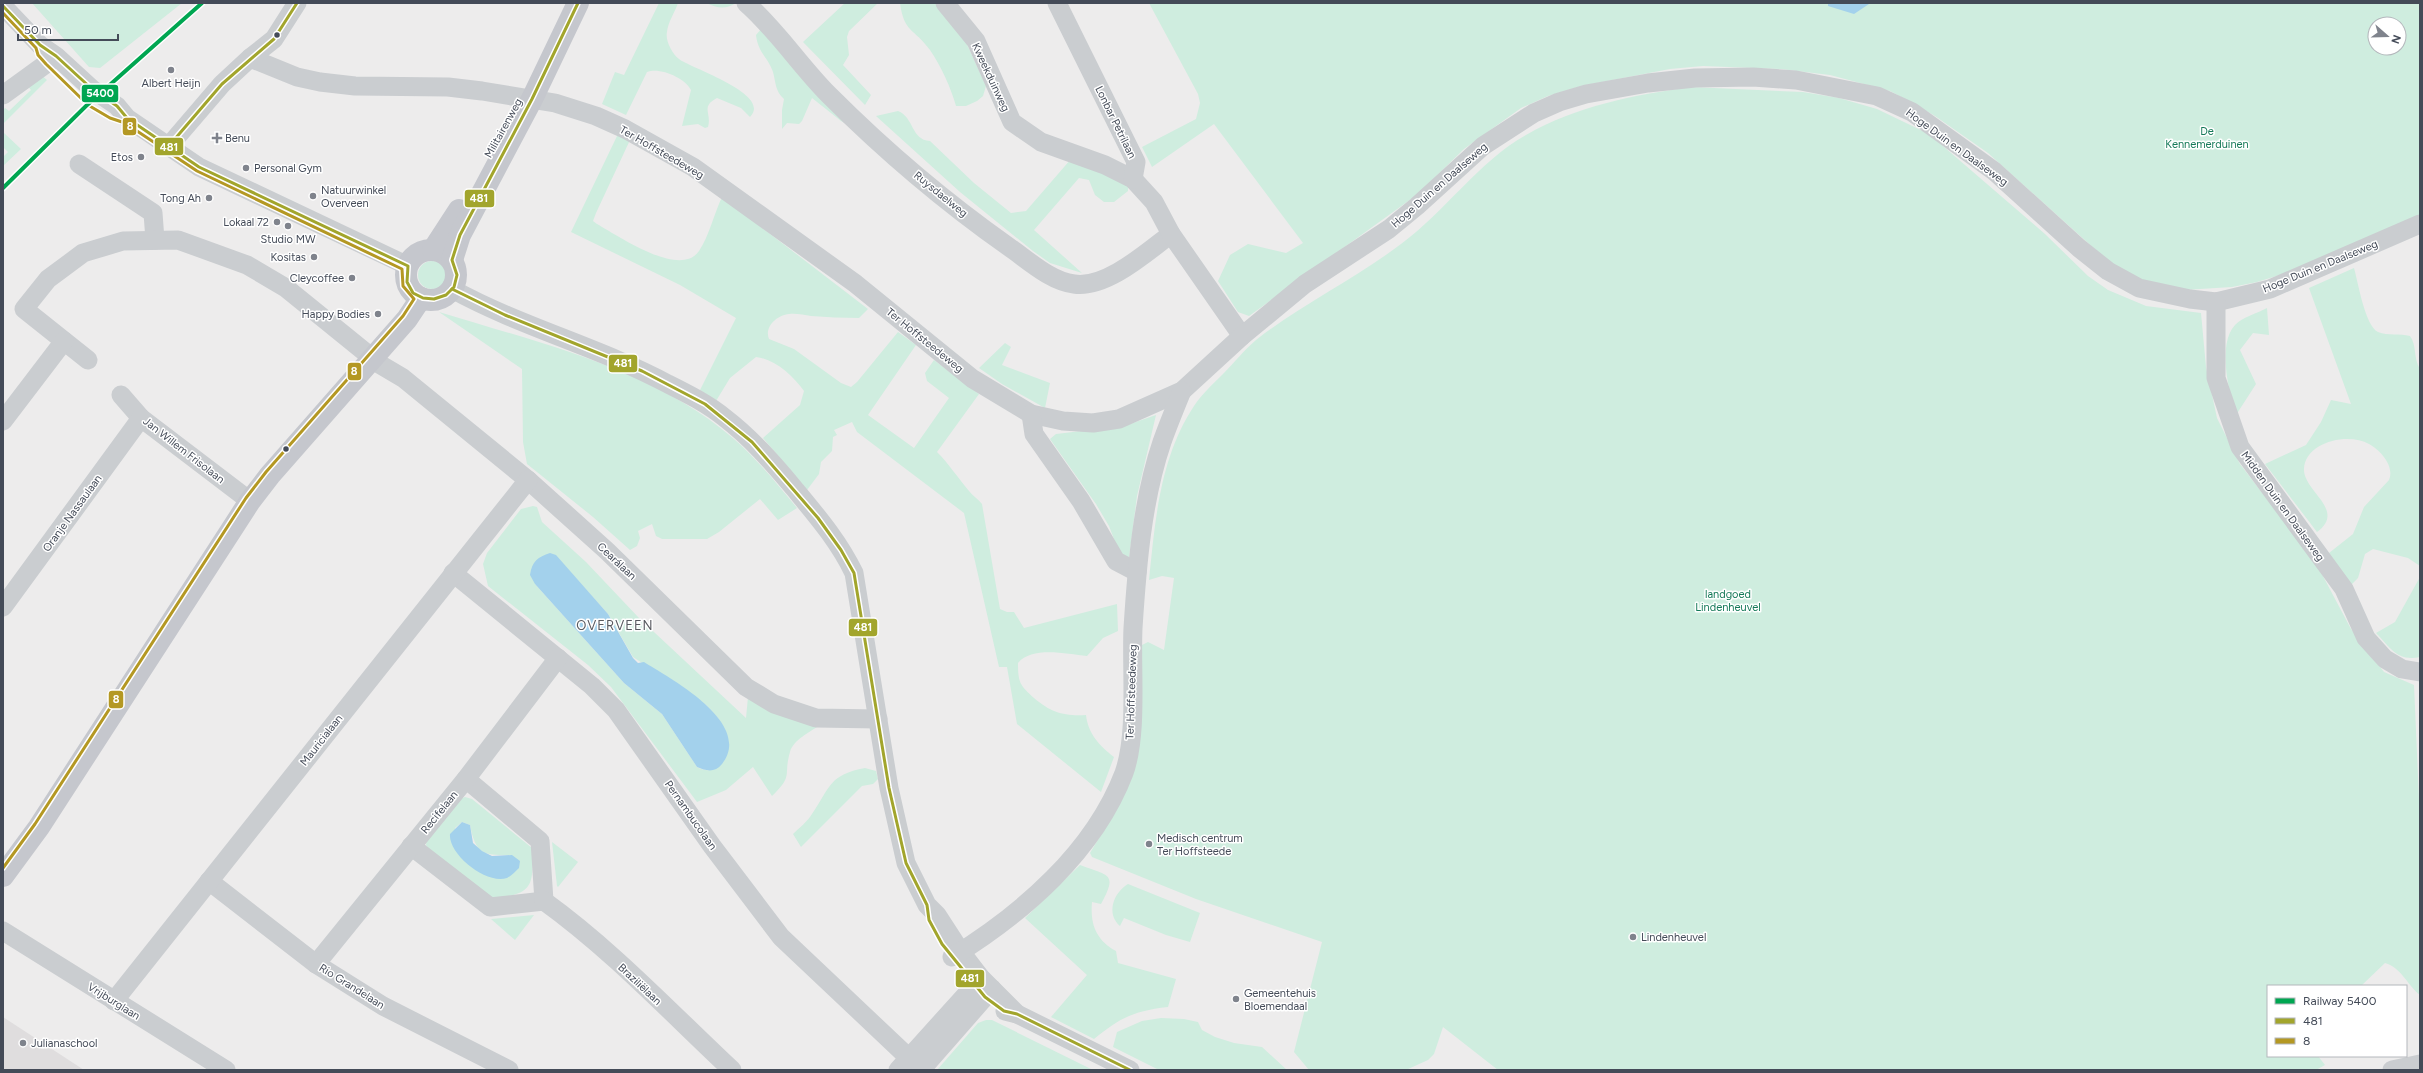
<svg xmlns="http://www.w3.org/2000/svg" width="2423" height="1073" viewBox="0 0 2423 1073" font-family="Figtree,sans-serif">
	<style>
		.education { fill: #dfddde }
		.green { fill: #cfeddf; fill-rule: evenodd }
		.water { fill: #a3d1ec }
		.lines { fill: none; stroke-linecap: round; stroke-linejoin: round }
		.minor { stroke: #cacdd0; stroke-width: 19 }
		.major { stroke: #c5c7cd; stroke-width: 22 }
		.bus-1-casing { stroke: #fff; stroke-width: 6 }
		.bus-2-casing { stroke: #fff; stroke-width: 6 }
		.bus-1 { stroke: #a2a52c; stroke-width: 3 }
		.bus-2 { stroke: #b49823; stroke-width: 3 }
		.rail-1-casing { stroke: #fff; stroke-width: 7 }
		.rail-1 { stroke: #00a651; stroke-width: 4 }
		.bus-dot { fill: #444b58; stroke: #fff; stroke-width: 1.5 }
		.poi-dot { fill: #7f838c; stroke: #fff; stroke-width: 1.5 }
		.labels { text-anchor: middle; stroke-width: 3; stroke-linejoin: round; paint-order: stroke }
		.street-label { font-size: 11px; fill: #444b58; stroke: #fff }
		.poi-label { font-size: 11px; fill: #444b58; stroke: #fff; text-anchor: start }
		.park-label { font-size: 11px; fill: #157958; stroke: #fff }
		.quarter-label { font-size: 13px; letter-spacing: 1px; fill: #585a60; stroke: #fff }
		.line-badge { stroke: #fff; stroke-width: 1.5 }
		.badge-label { font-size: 11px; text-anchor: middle; font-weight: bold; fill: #fff }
	</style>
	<rect width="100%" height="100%" fill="#edecec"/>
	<!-- education -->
	<polygon class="education" points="3,1017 84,1070 3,1070"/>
	<!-- green -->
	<g class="green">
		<polygon points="32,3 182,3 100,68 89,67"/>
		<path d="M659,3H678C675,12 668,22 667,32C665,40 672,54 679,59C690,68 773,94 750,117L741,108L717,98C700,107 712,113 708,127L705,128L698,124L682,126L691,90C685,78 660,67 647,72L626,115L602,104L615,72L624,75Z"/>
		<path d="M706,3H736C725,10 717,8 706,3Z"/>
		<polygon points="845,3 878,3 849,31 847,37 849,55 843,65 871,95 865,105 803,42"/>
		<path d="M900,3H938L965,40L986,86L983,96L977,101L966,106H956C951,88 941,66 930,50C914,28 904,33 900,3Z"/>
		<path d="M1149,3H2420V215L2283,274L2257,282L2232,287L2184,290L2159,288L2118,270L1988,153L1935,116L1911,102L1890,91L1830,75L1781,69L1703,66L1670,69L1581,86L1548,96L1521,108L1464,149L1418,194L1249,316L1238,312L1218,281L1230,255L1248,244L1286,253L1303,243L1214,124L1152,167L1142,147L1196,119L1200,103L1198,94ZM2375,24H2399V48H2375Z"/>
		<path d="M762,28L856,129L841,121L812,98L802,121L799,124L787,123L782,129V110L784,99C775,91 776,83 773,72C768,57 758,53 756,35Z"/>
		<polygon points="40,74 47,80 3,124 3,110 5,108 9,111 31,90 25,83"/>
		<path d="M1691,87L1803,92L1839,98L1877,109L1929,134L2045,234L2088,276L2108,290L2146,306L2201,313L2206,367L2217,418L2240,464L2316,563L2351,629L2384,672L2414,685L2420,822V995C2408,986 2401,967 2385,963L2361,986H2268V1056H2318L2325,1065L2316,1070H1498L1443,1027L1434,1054L1428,1060L1406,1070H1309L1294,1052L1322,942L1196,899L1092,857L1090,853L1114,813L1140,646L1148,642L1164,650L1174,578L1162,576L1149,580C1155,521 1160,457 1194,406C1202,394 1213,384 1223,374C1234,363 1244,350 1256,340C1302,304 1355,279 1401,244C1445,212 1478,162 1526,135C1576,106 1634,95 1691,87Z"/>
		<path d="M898,111C914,117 911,140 930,141L974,183L1011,213L1026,211L1071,159L1128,182V191L1114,202H1104L1095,195L1089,180L1079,178L1034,230L1082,273L1050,263L1033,251L960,192L876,116Z"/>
		<polygon points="3,132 21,149 3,166 3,151 4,156 8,152 3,147"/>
		<path d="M618,134L630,140L596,213L593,221L597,224C617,235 680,279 699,251C709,236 714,214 722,197L868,309L859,318C842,318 827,317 811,316C804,315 796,313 789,314C777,315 764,327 769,339L794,349L841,383L851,387L857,382L898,332L916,345L868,415L914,448L949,398L927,381L925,373L934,360L979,394L937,452C949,464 958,478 969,491C973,496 978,499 982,504L1000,609L1007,612H1014L1024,628L1117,604L1118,631L1103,638L1087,656C1066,654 1032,646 1018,663C1018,683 1020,685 1034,698C1052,713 1063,716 1086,715C1088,734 1100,746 1114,757L1101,792L1017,724L1007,667H999L964,513L857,432L852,422L834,430L837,435L833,437L832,451L821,462L819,474L807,490L763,438L800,405L804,391C793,376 775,359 756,357L730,378L716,401L700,390L736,318L680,285L571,232Z"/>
		<circle cx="432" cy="275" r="14"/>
		<path d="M2354,268C2358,282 2365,326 2378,332C2388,336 2400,333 2410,336C2417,345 2413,358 2420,369V566L2408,558L2373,549L2365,554L2358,578L2348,588L2329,553L2353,534L2364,507L2389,480C2395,466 2380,450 2369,444C2348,432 2305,442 2304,469C2303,491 2347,510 2317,532L2265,464L2306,445L2321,422L2331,400L2351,404L2309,288Z"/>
		<path d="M2267,308L2269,335L2253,333L2240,350L2256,384L2236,415C2229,393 2217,344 2235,325C2242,317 2258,313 2267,308Z"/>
		<path d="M439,312C539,343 652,368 734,439C757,459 777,484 797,508L778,520L760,499L719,532L707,539H662L656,536L652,524L638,531L640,538L637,546L630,550L593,517L527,464L523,442L522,369Z"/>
		<polygon points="1005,343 1011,347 1002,365 1050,383 1045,408 1002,384 979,368"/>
		<polygon points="1156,415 1137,496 1127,573 1109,526 1096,504 1050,439 1056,434 1124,426"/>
		<path d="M533,506L537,507L542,522L586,562L639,618L746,718L748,697L820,725C810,732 793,740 790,752C783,776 794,775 772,796L753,767L726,790L697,802L611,687L588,665L488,586L483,564L487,553L521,509ZM556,556L608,614L633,657L706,705L718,718L726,734L720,766C711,771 707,772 697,767L662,714L624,683L535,584Z"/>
		<path d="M2420,577V657C2397,662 2390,647 2376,633L2395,622Z"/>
		<path d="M865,768L876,771L878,779L873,784L862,786L801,847L793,834C799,828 808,821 812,814C831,786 829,775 865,768Z"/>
		<path d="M465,797L472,799L532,848C534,889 532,894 490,899L429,850L426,845L427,838L458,800ZM462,822L470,825C476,856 484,855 513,855L467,864L455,828Z"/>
		<polygon points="552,842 578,862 558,887 557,886"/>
		<path d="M1080,865C1109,876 1118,873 1101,904L1092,902C1090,924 1096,940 1116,951L1118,963L1176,979L1168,1007C1133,1011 1120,1018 1094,1039L1051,1017L1087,975L1025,918Z"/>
		<path d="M1128,884L1200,913L1190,942L1166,935L1124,918L1120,926C1106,914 1113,893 1128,884Z"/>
		<polygon points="534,915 515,940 491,919"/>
		<polygon points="1161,1018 1184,1019 1198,1022 1202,1030 1215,1037 1234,1043 1262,1047 1287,1070 1159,1070 1113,1047 1117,1032 1142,1021"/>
		<polygon points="986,1020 992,1020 1093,1070 937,1070 978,1023"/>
	</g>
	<!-- water -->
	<g class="water">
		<polygon points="1828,3 1869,3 1869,4 1854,14 1828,6"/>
		<path d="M550,553L556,555L608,614L633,658L638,663L644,662C671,679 754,723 722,764C715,773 706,771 697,767L662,714L624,683L535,584L530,575C532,561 538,557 550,553Z"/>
		<path d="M462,822L470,825L473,843L482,851L492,856L512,855L520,861L519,868C516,871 511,876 507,878C486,885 448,854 450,834Z"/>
	</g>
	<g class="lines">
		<!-- minor -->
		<g class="minor">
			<path d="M746,3C777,30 800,66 829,95C884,150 945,202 1009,247C1028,260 1050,281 1074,284C1106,289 1147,252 1171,234"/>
			<polyline points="945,3 976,41 1012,122 1041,142 1105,165 1133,179 1154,202 1171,234 1242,336"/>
			<polyline points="1057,3 1136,162 1133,179"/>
			<polyline points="3,6 40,45 56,56 92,89 117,106 127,118 199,167 408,266"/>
			<polyline points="250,58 297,77 320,82 355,86 448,87 482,91 555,103 596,116 625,129 693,167 856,284 973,379 1031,414 1063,421 1093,423 1119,419 1182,391 1242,336 1305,284 1389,229 1417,206 1483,146 1534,113 1559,102 1586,94 1648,83 1695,78 1753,77 1796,80 1877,96 1912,112 1994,171 2079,248 2108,271 2139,288 2190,299 2216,302 2270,289 2420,224"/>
			<polyline points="3,95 50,61"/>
			<polyline points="168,147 222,84 250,58 274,39 297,3"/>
			<polyline points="79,164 153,213 155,240"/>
			<path d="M452,289C521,327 599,347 668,384C688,394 708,404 725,418C751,438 772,462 793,487C816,515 838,540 854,573L889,788L906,863L927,905L937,915L961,952L981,978L1017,1014"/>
			<polyline points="2216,302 2216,378 2240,447 2344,589 2366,638 2385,659 2402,669 2420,672"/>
			<polyline points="88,360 24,309 48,279 83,253 123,241 178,240 247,265 286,288 381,365 403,378 528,480 607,551 746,687 774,704 816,718 878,719"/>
			<polyline points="121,395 141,418 250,501"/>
			<polyline points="1031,414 1034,434 1081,501 1116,561 1137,572"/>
			<polyline points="3,421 64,341"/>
			<polyline points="453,573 592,686 616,710 712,846 781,937 909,1058 918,1070"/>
			<polyline points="3,607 141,418"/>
			<polyline points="466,779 540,841 544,901"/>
			<polyline points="411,846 490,907 544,901"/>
			<polyline points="209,881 316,964 383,1006 509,1070"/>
			<path d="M544,901C612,950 671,1013 732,1070"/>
			<polyline points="3,931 226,1070"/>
			<path d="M952,957C1022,914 1094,852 1124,773C1138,734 1131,670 1133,628C1137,566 1142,501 1162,442C1168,425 1175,408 1182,391"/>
			<polyline points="316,964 466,779 558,658"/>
			<polyline points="114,1001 528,480"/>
			<polyline points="1005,1011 1017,1014 1130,1070"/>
			<polyline points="898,1070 981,978"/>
			<polyline points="921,1070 992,989"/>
			<polyline points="2392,1070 2420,1064"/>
		</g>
		<!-- major -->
		<g class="major">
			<circle cx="431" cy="275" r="25"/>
			<polyline points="433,250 459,210"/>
			<polyline points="452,260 460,235 532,99 578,3"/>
			<polyline points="3,876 39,827 250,501 270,475 407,319 421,298"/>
		</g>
		<!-- bus-1 casing -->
		<g class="bus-1-casing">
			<g id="bus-1">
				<polyline points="3,6 40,45 56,56 92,89 117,106 127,118 199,167 408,266 407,282 413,293 423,298 434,299 446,295 454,287 457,275 452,260 460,235 532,99 578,3"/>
				<polyline points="168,147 222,84 274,39 297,3"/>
				<polyline points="452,289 505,315 642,371 705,404 752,442 818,518 841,550 854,573 889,788 906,863 927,905 929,920 942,944 985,997 1004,1011 1017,1014 1130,1070"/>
			</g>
		</g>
		<!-- bus-2 casing -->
		<g class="bus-2-casing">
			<polyline id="bus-2" points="3,13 36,48 38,55 46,64 88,105 110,118 125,123 197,171 402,269 403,286 414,299 403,316 266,472 246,498 35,824 3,868"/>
		</g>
		<!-- bus-1 -->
		<use href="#bus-1" class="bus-1"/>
		<!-- bus-2 -->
		<use href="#bus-2" class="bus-2"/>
		<!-- rail-1 casing -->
		<g class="rail-1-casing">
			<polyline id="rail-1" points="3,188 86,106 202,3"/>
		</g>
		<!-- rail-1 -->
		<use href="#rail-1" class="rail-1"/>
	</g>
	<!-- markers -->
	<g class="bus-dot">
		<circle cx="277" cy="35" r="3.5"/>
		<circle cx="286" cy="449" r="3.5"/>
	</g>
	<g class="poi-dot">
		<circle cx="171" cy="70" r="4"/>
		<path d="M215 132h4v4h4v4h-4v4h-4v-4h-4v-4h4z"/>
		<circle cx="141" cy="157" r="4"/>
		<circle cx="246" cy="168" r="4"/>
		<circle cx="313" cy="196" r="4"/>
		<circle cx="209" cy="198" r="4"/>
		<circle cx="277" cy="222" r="4"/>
		<circle cx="288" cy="226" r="4"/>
		<circle cx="314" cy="257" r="4"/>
		<circle cx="352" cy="278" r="4"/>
		<circle cx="378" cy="314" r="4"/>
		<circle cx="1149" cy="844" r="4"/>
		<circle cx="1633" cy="937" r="4"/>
		<circle cx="1236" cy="999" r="4"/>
		<circle cx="23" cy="1043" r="4"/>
	</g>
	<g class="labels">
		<!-- street labels -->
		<g class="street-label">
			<text transform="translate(991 77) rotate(65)" y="4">Kweekduinweg</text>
			<text transform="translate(1116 122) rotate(64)" y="4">Lonbar Petrilaan</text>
			<text transform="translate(503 128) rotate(-61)" y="4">Militairenweg</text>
			<text transform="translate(1957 147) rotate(36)" y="4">Hoge Duin en Daalseweg</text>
			<text transform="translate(662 152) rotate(30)" y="4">Ter Hoffsteedeweg</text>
			<text transform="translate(1439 185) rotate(-41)" y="4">Hoge Duin en Daalseweg</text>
			<text transform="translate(941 194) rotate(39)" y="4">Ruysdaelweg</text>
			<text transform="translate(2320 266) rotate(-22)" y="4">Hoge Duin en Daalseweg</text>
			<text transform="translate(925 340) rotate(39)" y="4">Ter Hoffsteedeweg</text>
			<text transform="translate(184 450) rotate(38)" y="4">Jan Willem Frisolaan</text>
			<text transform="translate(2283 506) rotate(54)" y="4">Midden Duin en Daalseweg</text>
			<text transform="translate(72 513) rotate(-54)" y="4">Oranje Nassaulaan</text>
			<text transform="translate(617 561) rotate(43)" y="4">Cearálaan</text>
			<text transform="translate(1131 692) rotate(-88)" y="4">Ter Hoffsteedeweg</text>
			<text transform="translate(321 740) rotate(-52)" y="4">Mauricialaan</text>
			<text transform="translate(439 812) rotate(-51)" y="4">Recifelaan</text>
			<text transform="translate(691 815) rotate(55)" y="4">Pernambucolaan</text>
			<text transform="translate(640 984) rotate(43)" y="4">Braziliëlaan</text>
			<text transform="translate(352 986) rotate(32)" y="4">Rio Grandelaan</text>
			<text transform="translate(114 1001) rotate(32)" y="4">Vrijburglaan</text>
		</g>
		<!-- poi labels -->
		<g class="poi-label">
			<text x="171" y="87" text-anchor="middle">Albert Heijn</text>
			<text x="225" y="142">Benu</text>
			<text x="133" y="161" text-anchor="end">Etos</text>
			<text x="254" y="172">Personal Gym</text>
			<text x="321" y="194">Natuurwinkel<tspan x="321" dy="13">Overveen</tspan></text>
			<text x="201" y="202" text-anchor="end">Tong Ah</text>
			<text x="269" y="226" text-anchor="end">Lokaal 72</text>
			<text x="288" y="243" text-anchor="middle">Studio MW</text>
			<text x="306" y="261" text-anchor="end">Kositas</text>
			<text x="344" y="282" text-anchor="end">Cleycoffee</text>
			<text x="370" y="318" text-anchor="end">Happy Bodies</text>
			<text x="1157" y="842">Medisch centrum<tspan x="1157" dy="13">Ter Hoffsteede</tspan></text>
			<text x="1641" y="941">Lindenheuvel</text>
			<text x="1244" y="997">Gemeentehuis<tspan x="1244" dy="13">Bloemendaal</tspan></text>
			<text x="31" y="1047">Julianaschool</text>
		</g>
		<!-- park labels -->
		<g class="park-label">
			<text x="2207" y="135">De<tspan x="2207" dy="13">Kennemerduinen</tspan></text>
			<text x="1728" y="598">landgoed<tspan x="1728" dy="13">Lindenheuvel</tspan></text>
		</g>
		<!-- quarter labels -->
		<g class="quarter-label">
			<text x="615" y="630">OVERVEEN</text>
		</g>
	</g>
	<g class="line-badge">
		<rect x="81" y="84" width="38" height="19" rx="4" fill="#00a651"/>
		<rect x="122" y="117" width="15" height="19" rx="4" fill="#b49823"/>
		<rect x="154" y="137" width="30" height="19" rx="4" fill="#a2a52c"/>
		<rect x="464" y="189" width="31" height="19" rx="4" fill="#a2a52c"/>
		<rect x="608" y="354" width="30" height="19" rx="4" fill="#a2a52c"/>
		<rect x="347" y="362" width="15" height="19" rx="4" fill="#b49823"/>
		<rect x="848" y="618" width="30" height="19" rx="4" fill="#a2a52c"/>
		<rect x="108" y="690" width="16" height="19" rx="4" fill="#b49823"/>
		<rect x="955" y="969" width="30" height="19" rx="4" fill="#a2a52c"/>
	</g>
	<g class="badge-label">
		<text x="100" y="97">5400</text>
		<text x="130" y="130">8</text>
		<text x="169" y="151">481</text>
		<text x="479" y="202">481</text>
		<text x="623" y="367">481</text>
		<text x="354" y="375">8</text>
		<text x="863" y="631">481</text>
		<text x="116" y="703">8</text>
		<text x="970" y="982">481</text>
	</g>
	<!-- border -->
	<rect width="2423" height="1073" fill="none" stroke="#444b58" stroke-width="8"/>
	<!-- legend -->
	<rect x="2267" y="985" width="140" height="72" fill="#ffffff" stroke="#b4b7bc"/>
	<rect x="2275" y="998" width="20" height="6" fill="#00a651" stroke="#b4b7bc"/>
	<text x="2303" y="1005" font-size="12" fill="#444b58">Railway 5400</text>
	<rect x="2275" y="1018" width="20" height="6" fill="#a2a52c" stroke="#b4b7bc"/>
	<text x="2303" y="1025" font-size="12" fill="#444b58">481</text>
	<rect x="2275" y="1038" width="20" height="6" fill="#b49823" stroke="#b4b7bc"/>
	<text x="2303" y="1045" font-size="12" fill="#444b58">8</text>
	<!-- north arrow -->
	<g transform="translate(2387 36) rotate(110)"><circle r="19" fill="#ffffff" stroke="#b4b7bc"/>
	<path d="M0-3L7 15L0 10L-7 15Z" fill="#7f838c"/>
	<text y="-6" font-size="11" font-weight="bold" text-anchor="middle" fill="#444b58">N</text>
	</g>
	<!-- scale -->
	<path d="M18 34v6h100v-6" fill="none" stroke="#444b58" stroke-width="2"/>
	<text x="24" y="34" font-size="12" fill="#444b58" stroke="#ffffff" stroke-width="3" paint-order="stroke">50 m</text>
</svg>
